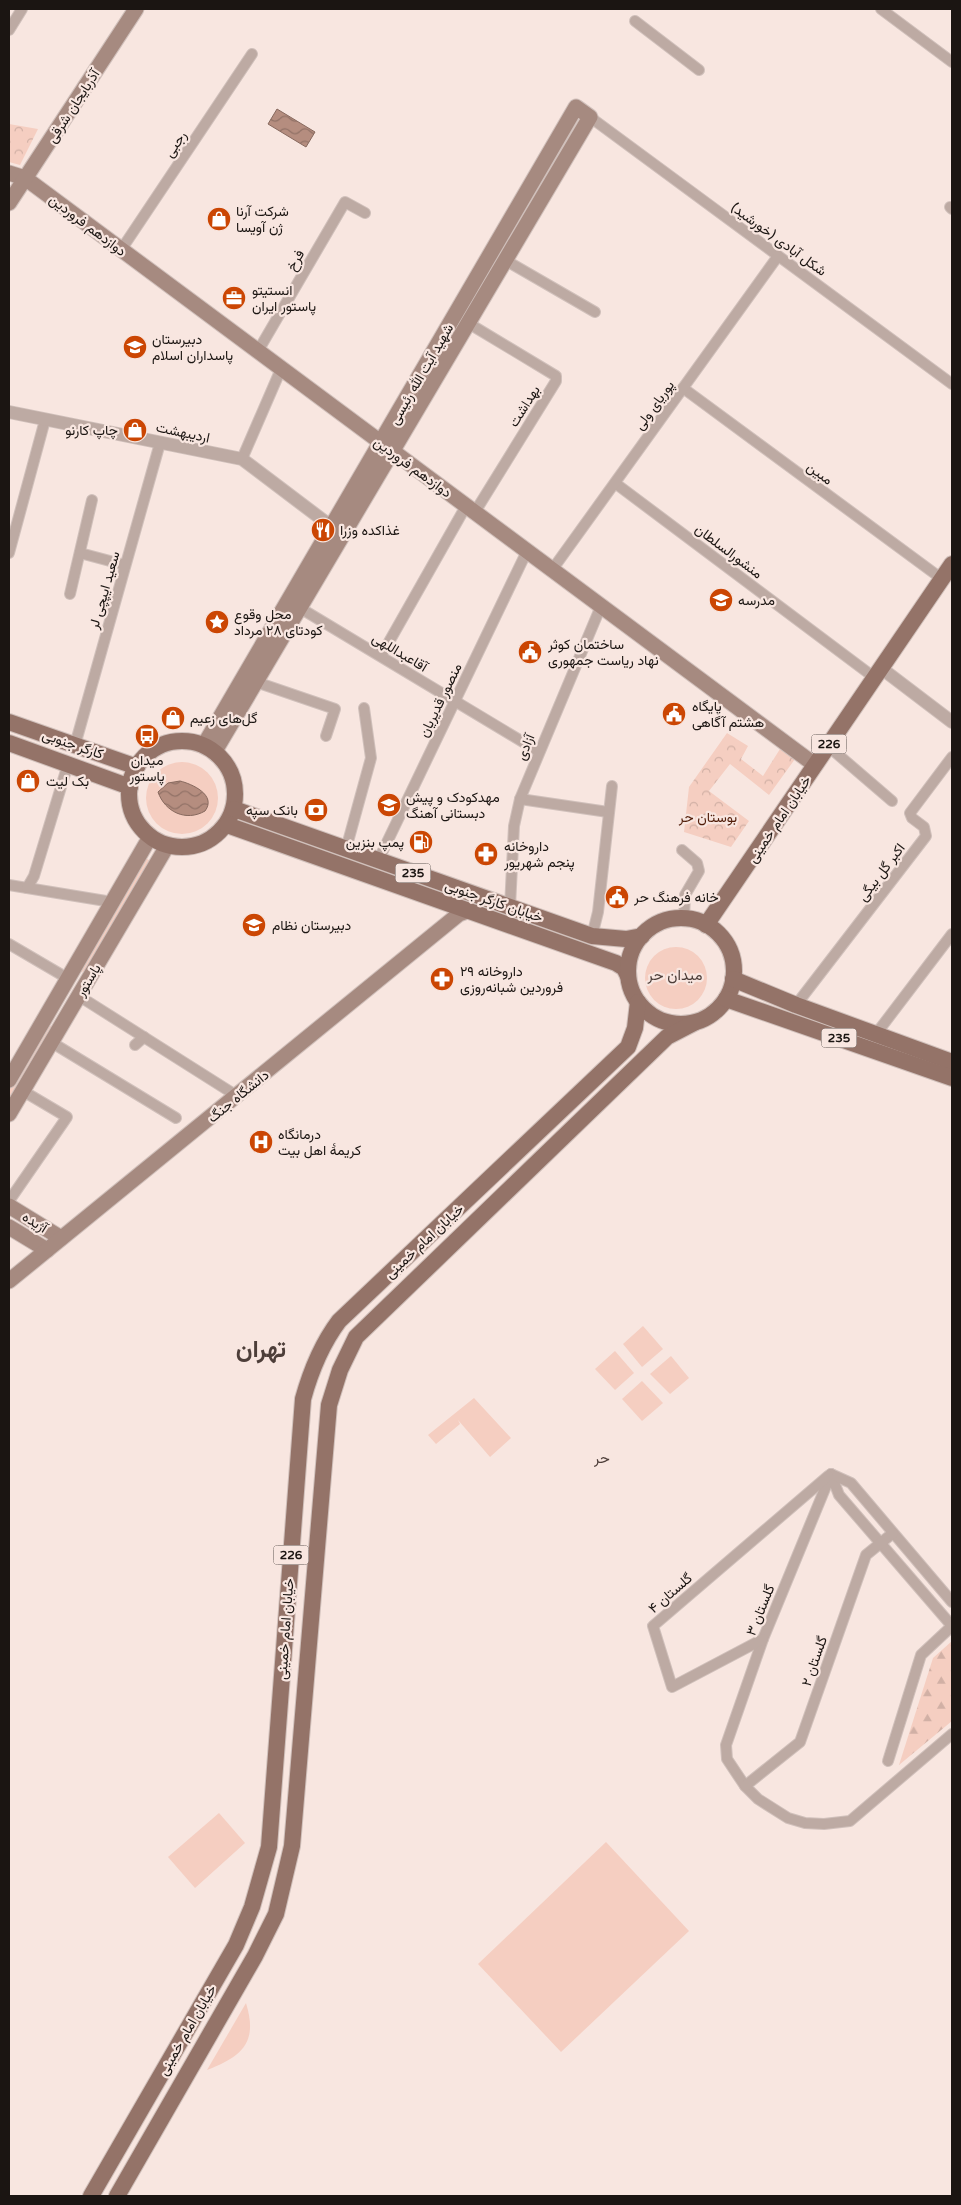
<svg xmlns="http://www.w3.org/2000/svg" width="961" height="2205" viewBox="0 0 961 2205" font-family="'Varela Round',Vazirmatn,sans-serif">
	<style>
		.grass { fill: #f5cec1 }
		.forest { fill: url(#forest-firs) }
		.park { fill: url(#park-crowns) }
		.water { fill: url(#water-waves); stroke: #87695e }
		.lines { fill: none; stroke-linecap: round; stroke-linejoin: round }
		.minor-casing { stroke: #d0c0bb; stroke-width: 12 }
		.tertiary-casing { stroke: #d0c0bb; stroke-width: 14 }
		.secondary-casing { stroke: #d0c0bb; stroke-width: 17 }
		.primary-casing { stroke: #d0c0bb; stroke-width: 18 }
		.minor { stroke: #bdaaa3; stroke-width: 10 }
		.tertiary { stroke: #bdaaa3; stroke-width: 12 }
		.secondary { stroke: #a68a80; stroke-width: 15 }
		.primary { stroke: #947368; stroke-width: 16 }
		.labels { text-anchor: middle; stroke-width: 4.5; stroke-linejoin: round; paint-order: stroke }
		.shield { fill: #f8e6e0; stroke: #5d5450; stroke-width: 1 }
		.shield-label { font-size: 12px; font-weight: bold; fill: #1b1512 }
		.street-label { font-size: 14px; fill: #1b1512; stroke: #f8e6e0 }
		.poi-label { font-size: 14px; fill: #1b1512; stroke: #f8e6e0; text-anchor: start }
		.park-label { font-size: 14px; fill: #511d09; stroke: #f8e6e0 }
		.neighbourhood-label { font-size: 15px; fill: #4d3e39; stroke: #f8e6e0 }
		.town-label { font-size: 24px; font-weight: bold; fill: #4d3e39; stroke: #f8e6e0 }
	</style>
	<defs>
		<pattern id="forest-firs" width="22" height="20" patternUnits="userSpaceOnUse" patternTransform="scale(1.25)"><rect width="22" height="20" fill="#f5cec1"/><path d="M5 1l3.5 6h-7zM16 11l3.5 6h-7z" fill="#d1b0a5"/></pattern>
		<pattern id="park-crowns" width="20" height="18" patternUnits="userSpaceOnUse" patternTransform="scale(1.25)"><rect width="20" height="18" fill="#f5cec1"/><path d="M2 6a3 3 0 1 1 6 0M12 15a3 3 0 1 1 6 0" fill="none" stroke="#d1b0a5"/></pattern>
		<pattern id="water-waves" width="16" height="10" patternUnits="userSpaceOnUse" patternTransform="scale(1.25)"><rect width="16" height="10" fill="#b58d7f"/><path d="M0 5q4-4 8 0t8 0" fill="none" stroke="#927267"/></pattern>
	</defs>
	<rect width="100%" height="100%" fill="#f8e6e0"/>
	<!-- grass -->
	<g class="grass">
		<circle cx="182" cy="798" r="36"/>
		<polygon points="146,858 150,861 84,971 80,973"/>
		<circle cx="676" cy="978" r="31"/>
		<polygon points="47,1026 51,1026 52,1030 9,1101 9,1090"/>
		<polygon points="643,1326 663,1349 642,1367 623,1344"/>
		<polygon points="615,1351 634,1373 615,1390 595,1369"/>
		<polygon points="671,1356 689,1378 670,1394 650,1374"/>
		<polygon points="642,1381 663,1403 642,1421 622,1399"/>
		<polygon points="474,1398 511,1438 490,1457 458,1420 460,1424 436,1444 428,1435"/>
		<polygon points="219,1813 245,1843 195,1888 168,1857"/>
		<polygon points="606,1842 689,1931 561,2052 478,1964"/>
		<path d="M246,2003C258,2042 243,2056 207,2070Z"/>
	</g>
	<!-- forest -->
	<polygon class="forest" points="952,1641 952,1721 899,1765 933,1658"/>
	<!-- park -->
	<g class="park">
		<polygon points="9,124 38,129 20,165 9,162"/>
		<polygon points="727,733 748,746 741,759 763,776 780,749 795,759 769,795 730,764 709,791 749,821 731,847 684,832 689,787"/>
	</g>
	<!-- water -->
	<g class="water">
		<polygon points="277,109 315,132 306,147 268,124"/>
		<path d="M180,781C192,784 217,795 205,811C186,822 165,812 158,792L168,783Z"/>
	</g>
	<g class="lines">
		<!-- minor casing -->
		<g class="minor-casing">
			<g id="minor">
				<polyline points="881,9 952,62"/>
				<polyline points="635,21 699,70"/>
				<polyline points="9,30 22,9"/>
				<polyline points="590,117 952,384"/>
				<polyline points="950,207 952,209"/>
				<polyline points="121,250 252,54"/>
				<polyline points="505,260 595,312"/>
				<polyline points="468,323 556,376 556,381 475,512"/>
				<polyline points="258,351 345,202 365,213"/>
				<polyline points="683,388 942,579"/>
				<polyline points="242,459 281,369"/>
				<polyline points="615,483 875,678"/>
				<polyline points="9,553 45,420"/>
				<polyline points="80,553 125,565"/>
				<polyline points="552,570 778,256"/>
				<polyline points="70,594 92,500"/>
				<polyline points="300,608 538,751"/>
				<polyline points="381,656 466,506"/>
				<polyline points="256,682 335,709 326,736"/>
				<polyline points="75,745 160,443"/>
				<polyline points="828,746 892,801"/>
				<polyline points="520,799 608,812"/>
				<polyline points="346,849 371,758 364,708"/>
				<polyline points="682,850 697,863 699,871 685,895 684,919"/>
				<polyline points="378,861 527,551"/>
				<polyline points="9,885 112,902"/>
				<polyline points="27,888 34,876 68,764"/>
				<polyline points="510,907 514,826 520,799 601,606"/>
				<polyline points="592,936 598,912 612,786"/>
				<polyline points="9,944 67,978"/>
				<polyline points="79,996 237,1096"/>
				<polyline points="796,1005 926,836 924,827 912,818 910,813 952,757"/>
				<polyline points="876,1034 952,934"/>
				<polyline points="51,1042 176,1118"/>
				<polyline points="135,1045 144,1037"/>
				<polyline points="9,1201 67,1117 23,1091"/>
				<polyline points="831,1474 763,1639 726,1745 727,1759 745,1786 758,1799 788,1818 805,1823 824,1824 850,1821 952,1734"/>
				<polyline points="831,1474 839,1495 952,1626"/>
				<polyline points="831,1474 851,1483 952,1602"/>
				<polyline points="763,1639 672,1687 653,1626 828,1476"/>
				<polyline points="888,1761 921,1655 952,1626"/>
				<polyline points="745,1786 800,1742 866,1555 893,1533"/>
			</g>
		</g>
		<!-- tertiary casing -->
		<g class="tertiary-casing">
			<g id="tertiary">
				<polyline points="9,412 242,459 332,527"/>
				<polyline points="881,668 952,722"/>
			</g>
		</g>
		<!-- secondary casing -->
		<g class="secondary-casing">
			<g id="secondary">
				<polyline points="9,173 25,178 815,765"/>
				<polyline points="9,203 136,9"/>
				<polyline points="204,745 576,107 590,117 215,751"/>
				<polyline points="9,1080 150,837"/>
				<polyline points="9,1114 167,846"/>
				<polyline points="9,1206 61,1238"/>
				<polyline points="9,1227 47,1250"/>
				<polyline points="9,1281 459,914 467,911"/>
			</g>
		</g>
		<!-- primary casing -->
		<g class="primary-casing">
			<g id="primary">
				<polyline points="9,722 137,767"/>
				<circle cx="182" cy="794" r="53"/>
				<polyline points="9,743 130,787"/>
				<polyline points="234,809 592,936 626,939 642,936"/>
				<polyline points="227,825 616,963 624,968 628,976"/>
				<circle cx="681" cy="971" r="53"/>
				<polyline points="706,925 952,564"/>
				<polyline points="733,979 796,1005 952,1062"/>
				<polyline points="726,999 952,1078"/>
				<path d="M91,2196L236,1945L252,1907L269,1847L303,1399C311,1370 321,1345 339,1321L628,1047L635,1028L638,1002"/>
				<polyline points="117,2196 255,1956 276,1914 292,1846 329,1405 340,1370 356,1337 667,1037 694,1023"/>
			</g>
		</g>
		<!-- minor -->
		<use href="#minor" class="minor"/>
		<!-- tertiary -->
		<use href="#tertiary" class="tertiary"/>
		<!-- secondary -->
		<use href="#secondary" class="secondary"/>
		<!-- primary -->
		<use href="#primary" class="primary"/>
	</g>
	<!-- icons -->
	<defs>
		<g id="shop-disc" transform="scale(1.25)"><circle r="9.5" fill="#cb4603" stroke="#f8e6e0"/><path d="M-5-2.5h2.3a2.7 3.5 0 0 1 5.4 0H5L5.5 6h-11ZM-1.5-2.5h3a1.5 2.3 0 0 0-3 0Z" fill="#fff"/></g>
		<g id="office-disc" transform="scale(1.25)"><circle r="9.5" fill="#cb4603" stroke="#f8e6e0"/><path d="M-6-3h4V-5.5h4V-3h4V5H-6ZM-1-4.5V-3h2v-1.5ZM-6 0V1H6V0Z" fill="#fff"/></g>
		<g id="school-disc" transform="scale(1.25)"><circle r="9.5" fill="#cb4603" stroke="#f8e6e0"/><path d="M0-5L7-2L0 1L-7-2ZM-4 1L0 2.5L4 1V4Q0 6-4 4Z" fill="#fff"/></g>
		<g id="restaurant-disc" transform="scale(1.25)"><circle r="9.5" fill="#cb4603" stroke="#f8e6e0"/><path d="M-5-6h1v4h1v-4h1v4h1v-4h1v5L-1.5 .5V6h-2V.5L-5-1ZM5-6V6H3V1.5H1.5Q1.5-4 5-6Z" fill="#fff"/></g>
		<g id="sight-disc" transform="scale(1.25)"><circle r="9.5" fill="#cb4603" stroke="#f8e6e0"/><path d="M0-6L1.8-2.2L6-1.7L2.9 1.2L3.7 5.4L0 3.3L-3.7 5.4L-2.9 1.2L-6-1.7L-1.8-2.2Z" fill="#fff"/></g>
		<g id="civic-disc" transform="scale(1.25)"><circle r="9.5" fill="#cb4603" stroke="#f8e6e0"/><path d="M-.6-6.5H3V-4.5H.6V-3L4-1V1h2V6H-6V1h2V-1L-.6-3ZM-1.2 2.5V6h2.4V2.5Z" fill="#fff"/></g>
		<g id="bus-disc" transform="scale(1.25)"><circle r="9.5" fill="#cb4603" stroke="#f8e6e0"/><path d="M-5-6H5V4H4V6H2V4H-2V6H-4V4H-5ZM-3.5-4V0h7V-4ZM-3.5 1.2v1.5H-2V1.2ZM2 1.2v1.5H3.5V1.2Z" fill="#fff"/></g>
		<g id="bank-disc" transform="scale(1.25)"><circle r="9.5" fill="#cb4603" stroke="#f8e6e0"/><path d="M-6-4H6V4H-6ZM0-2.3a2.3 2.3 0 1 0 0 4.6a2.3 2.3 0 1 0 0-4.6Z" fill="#fff"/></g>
		<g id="fuel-disc" transform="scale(1.25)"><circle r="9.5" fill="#cb4603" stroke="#f8e6e0"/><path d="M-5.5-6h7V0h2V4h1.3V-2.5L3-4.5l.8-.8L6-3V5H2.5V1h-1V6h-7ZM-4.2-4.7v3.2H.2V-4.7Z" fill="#fff"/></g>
		<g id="pharmacy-disc" transform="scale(1.25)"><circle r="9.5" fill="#cb4603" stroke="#f8e6e0"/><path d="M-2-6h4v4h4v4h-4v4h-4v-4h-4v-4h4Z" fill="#fff"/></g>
		<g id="hospital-disc" transform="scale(1.25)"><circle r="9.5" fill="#cb4603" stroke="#f8e6e0"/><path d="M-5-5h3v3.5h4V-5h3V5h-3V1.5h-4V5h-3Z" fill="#fff"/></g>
	</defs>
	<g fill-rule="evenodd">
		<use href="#shop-disc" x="219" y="219"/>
		<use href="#office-disc" x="234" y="298"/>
		<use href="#school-disc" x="135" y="347"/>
		<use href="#shop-disc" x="135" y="430"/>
		<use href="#restaurant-disc" x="323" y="530"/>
		<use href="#school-disc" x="721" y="600"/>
		<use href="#sight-disc" x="217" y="622"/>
		<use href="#civic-disc" x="530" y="652"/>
		<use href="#civic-disc" x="674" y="714"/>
		<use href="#shop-disc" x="173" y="718"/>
		<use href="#bus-disc" x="147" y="736"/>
		<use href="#shop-disc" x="28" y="781"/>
		<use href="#school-disc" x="389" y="805"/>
		<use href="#bank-disc" x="316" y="810"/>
		<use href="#fuel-disc" x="421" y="842"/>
		<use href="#pharmacy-disc" x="486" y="854"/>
		<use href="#civic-disc" x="617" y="897"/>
		<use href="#school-disc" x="254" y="925"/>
		<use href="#pharmacy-disc" x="442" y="979"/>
		<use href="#hospital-disc" x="261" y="1142"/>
	</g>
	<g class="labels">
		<!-- shield labels -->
		<g class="shield">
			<rect x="811.5" y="734.5" width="35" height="19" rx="4"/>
			<rect x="395.5" y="863.5" width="35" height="19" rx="4"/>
			<rect x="821.5" y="1028.5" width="35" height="19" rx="4"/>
			<rect x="273.5" y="1545.5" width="35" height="19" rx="4"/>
		</g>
		<g class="shield-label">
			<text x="829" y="748">226</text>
			<text x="413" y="877">235</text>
			<text x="839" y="1042">235</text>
			<text x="291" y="1559">226</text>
		</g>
		<!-- street labels -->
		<g class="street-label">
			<text transform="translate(73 106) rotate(-57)" y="5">آذربایجان شرقی</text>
			<text transform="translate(175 144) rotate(-56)" y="5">رجبی</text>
			<text transform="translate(88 225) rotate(37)" y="5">دوازدهم فروردین</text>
			<text transform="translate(779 239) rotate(36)" y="5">شکل آبادی (خورشید)</text>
			<text transform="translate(295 260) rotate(-60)" y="5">فرخ</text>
			<text transform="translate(421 374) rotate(-60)" y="5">شهید آیت الله رئیسی</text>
			<text transform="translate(654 405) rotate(-54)" y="5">پوریای ولی</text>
			<text transform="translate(524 406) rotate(-58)" y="5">بهداشت</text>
			<text transform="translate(183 432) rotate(12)" y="5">اردیبهشت</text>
			<text transform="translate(413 467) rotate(36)" y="5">دوازدهم فروردین</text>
			<text transform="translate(820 473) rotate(36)" y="5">مبین</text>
			<text transform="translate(729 551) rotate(37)" y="5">منشورالسلطان</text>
			<text transform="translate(104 590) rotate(-74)" y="5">سعید ایپچی لر</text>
			<text transform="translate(400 652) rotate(31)" y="5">آقاعبداللهی</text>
			<text transform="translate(440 700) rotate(-64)" y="5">منصور قدیریان</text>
			<text transform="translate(73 744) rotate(19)" y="5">کارگر جنوبی</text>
			<text transform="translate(525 747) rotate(-68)" y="5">آزادی</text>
			<text transform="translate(779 819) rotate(-56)" y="5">خیابان امام خمینی</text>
			<text transform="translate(881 872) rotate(-53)" y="5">اکبر گل بیگی</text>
			<text transform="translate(494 901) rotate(19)" y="5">خیابان کارگر جنوبی</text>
			<text transform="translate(88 980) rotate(-59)" y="5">پاستور</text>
			<text transform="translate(238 1096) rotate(-39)" y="5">دانشگاه جنگ</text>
			<text transform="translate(35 1222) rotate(32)" y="5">آژیده</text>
			<text transform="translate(424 1241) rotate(-43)" y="5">خیابان امام خمینی</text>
			<text transform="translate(670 1593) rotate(-41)" y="5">گلستان ۴</text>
			<text transform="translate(760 1610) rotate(-68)" y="5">گلستان ۳</text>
			<text transform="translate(285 1629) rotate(-86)" y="5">خیابان امام خمینی</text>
			<text transform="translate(814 1661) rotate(-71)" y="5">گلستان ۲</text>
			<text transform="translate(187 2030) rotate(-60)" y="5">خیابان امام خمینی</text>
		</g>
		<!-- poi labels -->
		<g class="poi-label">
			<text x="236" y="216">شرکت آرنا<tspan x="236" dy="16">ژن آویسا</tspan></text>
			<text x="252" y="295">انستیتو<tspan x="252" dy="16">پاستور ایران</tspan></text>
			<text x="152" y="344">دبیرستان<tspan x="152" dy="16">پاسداران اسلام</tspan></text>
			<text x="118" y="435" text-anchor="end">چاپ کارنو</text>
			<text x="340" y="535">غذاکده وزرا</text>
			<text x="738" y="605">مدرسه</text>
			<text x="234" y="619">محل وقوع<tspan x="234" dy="16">کودتای ۲۸ مرداد</tspan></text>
			<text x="548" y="649">ساختمان کوثر<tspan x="548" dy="16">نهاد ریاست جمهوری</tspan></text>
			<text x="692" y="711">پایگاه<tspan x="692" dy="16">هشتم آگاهی</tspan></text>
			<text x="190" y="723">گل‌های زعیم</text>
			<text x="147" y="765" text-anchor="middle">میدان<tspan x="147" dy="16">پاستور</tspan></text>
			<text x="46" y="786">بک لیت</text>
			<text x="406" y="802">مهدکودک و پیش<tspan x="406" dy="16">دبستانی آهنگ</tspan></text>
			<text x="298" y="815" text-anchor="end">بانک سپه</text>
			<text x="404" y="847" text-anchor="end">پمپ بنزین</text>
			<text x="504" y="851">داروخانه<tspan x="504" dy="16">پنجم شهریور</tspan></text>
			<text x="634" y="902">خانه فرهنگ حر</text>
			<text x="272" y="930">دبیرستان نظام</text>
			<text x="460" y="976">داروخانه ۲۹<tspan x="460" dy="16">فروردین شبانه‌روزی</tspan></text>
			<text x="278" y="1139">درمانگاه<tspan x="278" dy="16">کریمهٔ اهل بیت</tspan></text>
		</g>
		<!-- park labels -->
		<g class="park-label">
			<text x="708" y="822">بوستان حر</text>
		</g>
		<!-- neighbourhood labels -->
		<g class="neighbourhood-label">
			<text x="675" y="980">میدان حر</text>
			<text x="602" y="1463">حر</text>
		</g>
		<!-- town labels -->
		<g class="town-label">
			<text x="261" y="1357">تهران</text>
		</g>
	</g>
	<!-- border -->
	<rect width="961" height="2205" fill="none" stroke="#1b1512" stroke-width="20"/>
</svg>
